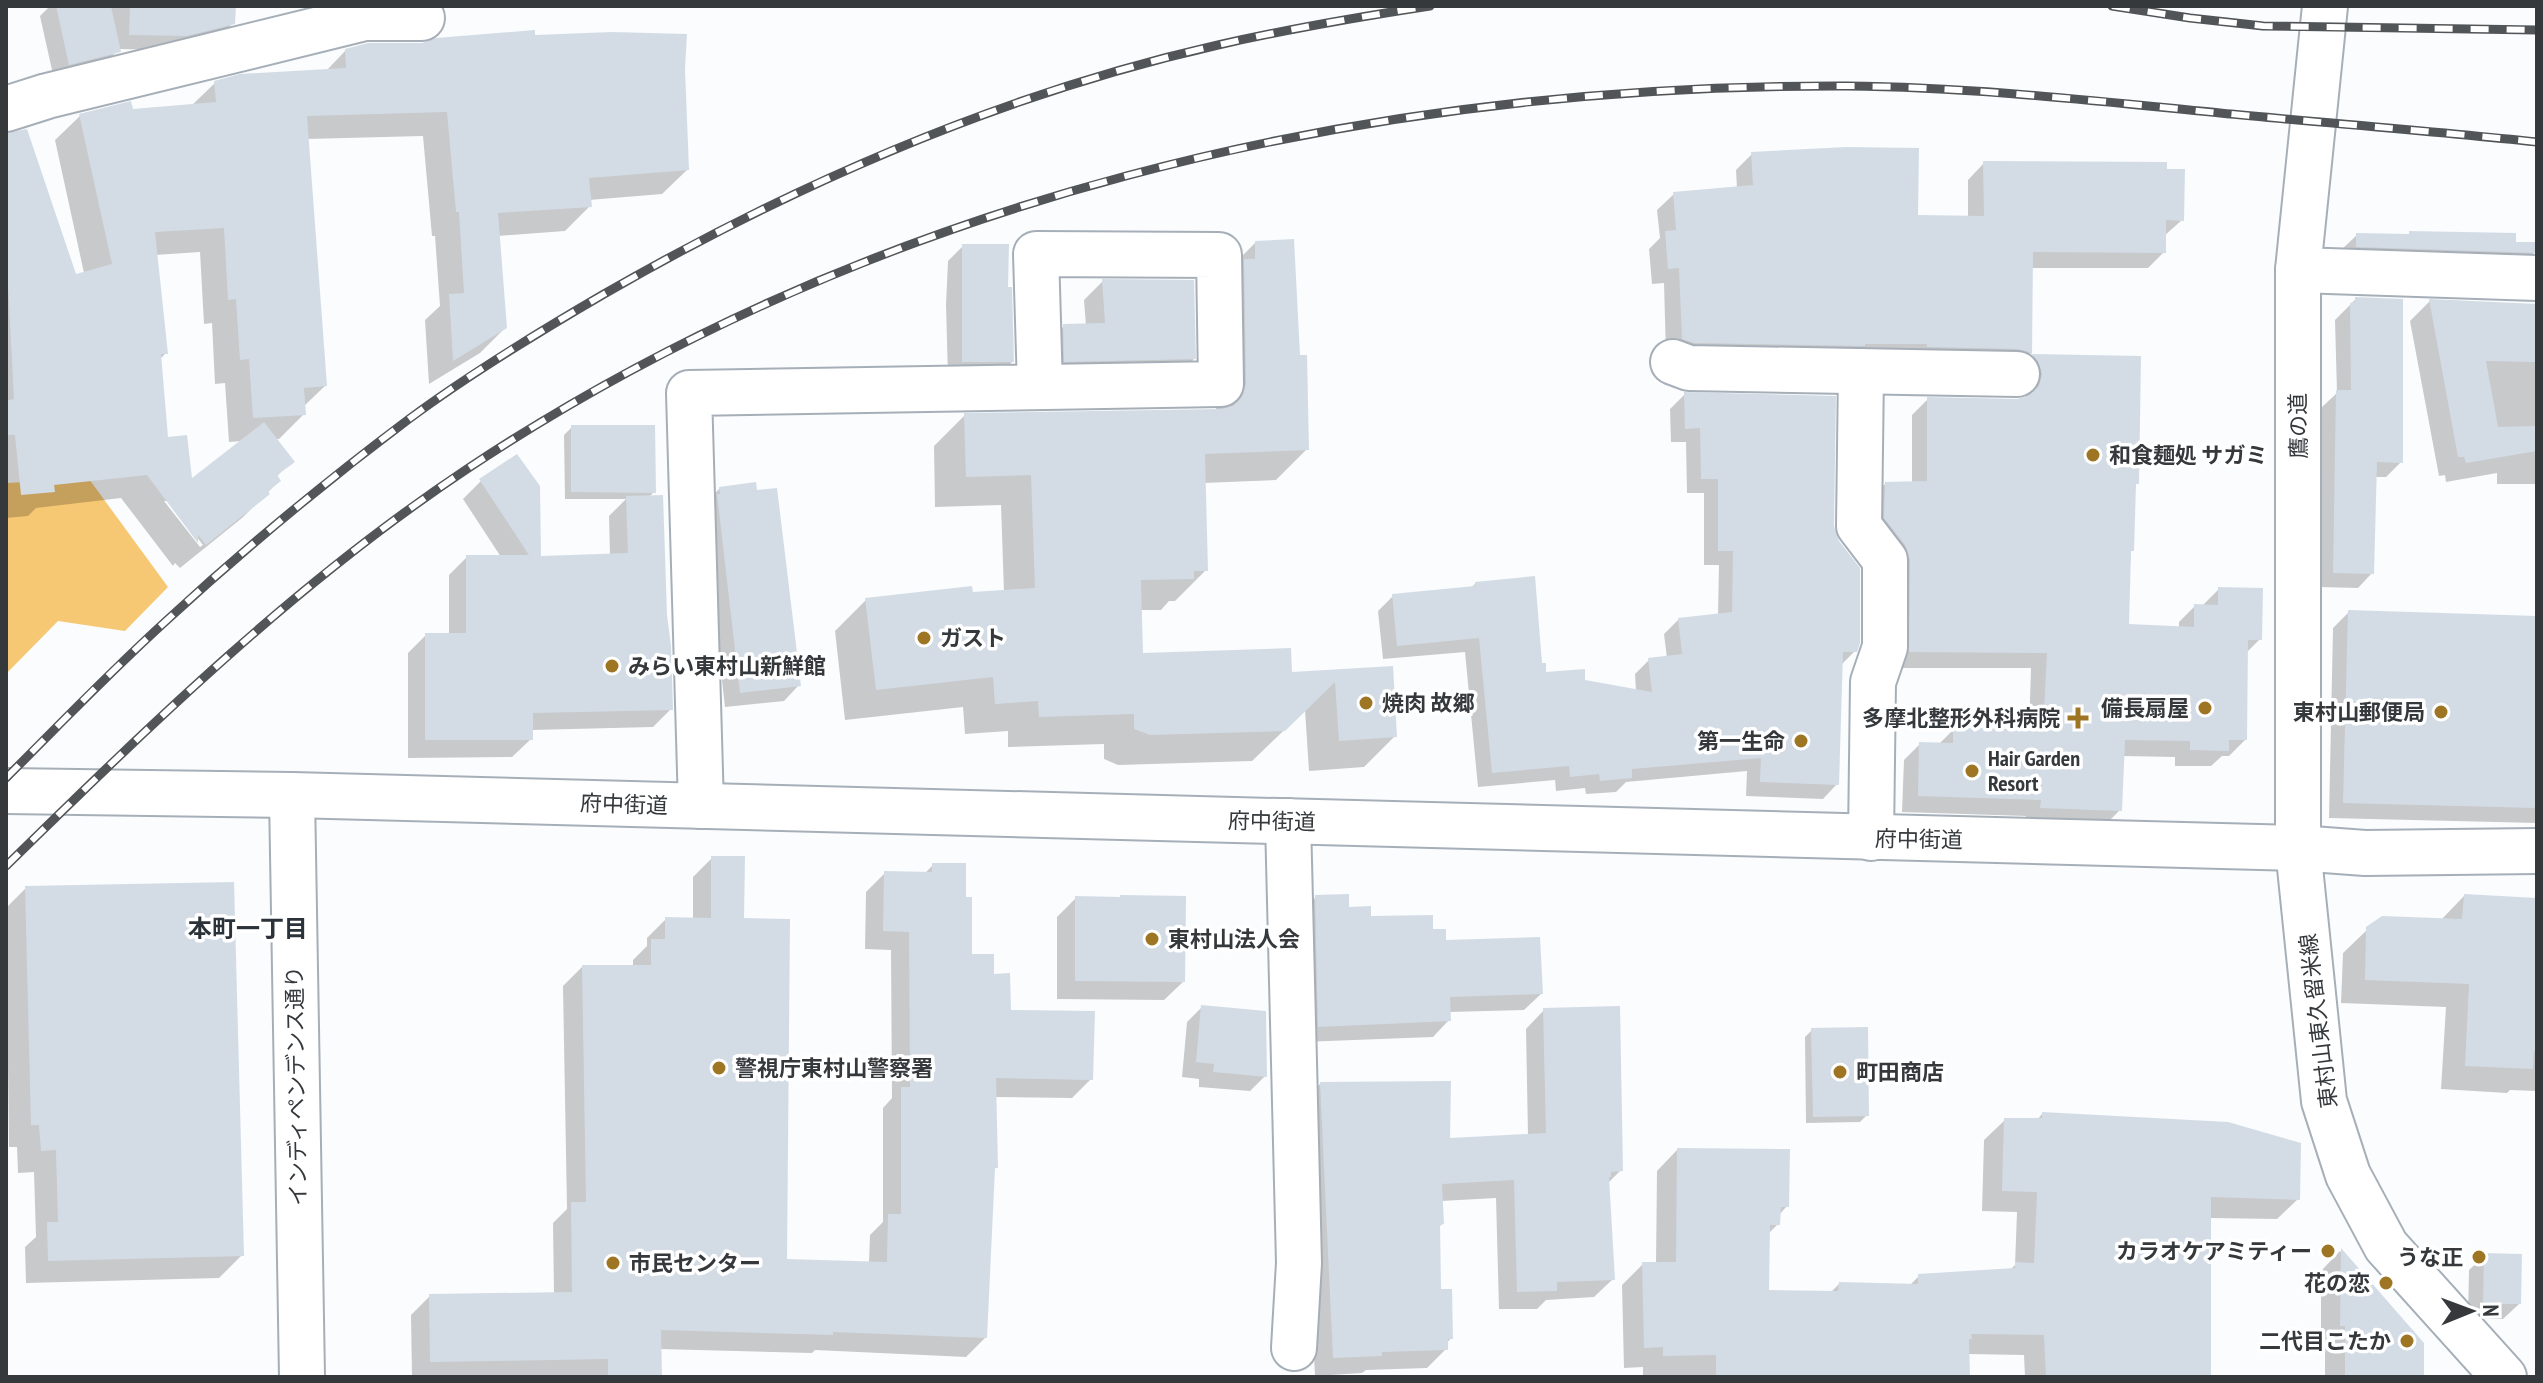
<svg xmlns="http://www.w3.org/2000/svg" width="2543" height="1383" viewBox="0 0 2543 1383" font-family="'PT Sans Narrow','Noto Sans JP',sans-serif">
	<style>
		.green { fill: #f7c874 }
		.shadow { fill: #0003; fill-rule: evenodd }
		.building { fill: #d3dce5 }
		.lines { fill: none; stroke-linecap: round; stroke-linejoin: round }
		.minor-casing { stroke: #a6afb8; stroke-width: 48 }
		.major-casing { stroke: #a6afb8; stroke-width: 48 }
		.minor { stroke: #fff; stroke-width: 44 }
		.major { stroke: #fff; stroke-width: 44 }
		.rail-casing { stroke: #515557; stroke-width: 9 }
		.rail { stroke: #fff; stroke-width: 6; stroke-dasharray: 18; stroke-linecap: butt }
		.poi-dot { fill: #9e7523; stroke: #fff; stroke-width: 3 }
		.labels { text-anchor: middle; stroke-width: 7; stroke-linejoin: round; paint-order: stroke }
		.street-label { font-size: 22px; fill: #35393c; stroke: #fff }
		.poi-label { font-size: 22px; font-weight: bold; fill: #35393c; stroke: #fff; text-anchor: start }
		.neighbourhood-label { font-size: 24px; font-weight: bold; fill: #2b3239; stroke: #fff }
	</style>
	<rect width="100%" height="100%" fill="#fafcfe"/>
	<!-- green -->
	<polygon class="green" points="89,479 168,587 125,631 58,621 6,674 6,483"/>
	<!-- shadow -->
	<g class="shadow">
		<polygon points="50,6 234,6 233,23 218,39 170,50 118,49 103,67 54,79 40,16"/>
		<path d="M533,37L683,69L687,170L662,194L589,200L590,206L565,231L498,236L505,328L480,353L429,384L425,320L440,306L435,236H432L423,136L307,139L325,386L303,407L304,414L279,439H275L292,461L276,477L279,481L242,518L180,568L175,563L173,566L121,498L36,508L28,516L6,518V134L75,276L84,273L55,140L80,116L191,106L215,83L326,71L346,50ZM200,252L204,324L212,323L215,384L225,383L229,442L243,441L190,482L166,440L160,359L166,353L155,255ZM164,501H169L203,545L200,547Z"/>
		<polygon points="1752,154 1916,217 1968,218 1968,180 1984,163 2182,220 2164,236 2164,252 2148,268 2031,268 2030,356 2139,358 2137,483 2134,486 2127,626 2179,628 2179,622 2195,606 2203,605 2219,589 2260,639 2246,653 2245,740 2229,756 2222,756 2211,766 2175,766 2175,757 2122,756 2120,810 2104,826 2025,823 2026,816 1902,812 1904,760 1920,744 1939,744 1954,729 2029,732 2031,668 1894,668 1869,500 1885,484 1912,483 1912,415 1928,399 2025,399 2027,391 1666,355 1664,283 1652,284 1649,249 1660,238 1657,210 1674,194 1737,189 1736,170"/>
		<polygon points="2410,233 2514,244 2535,252 2519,267 2341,250 2357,235 2407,236"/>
		<polygon points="1255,243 1298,357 1307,449 1276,480 1203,483 1206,570 1175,601 1169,601 1161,610 1140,610 1141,655 1290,675 1391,668 1395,736 1364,767 1309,771 1305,710 1252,761 1118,765 1104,759 1104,744 1008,747 1008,731 965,734 963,707 845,720 835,631 866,600 1004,592 1001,505 935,507 934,446 965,415 1216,411 1214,292 1224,274"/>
		<polygon points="963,246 1012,362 997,377 948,378 946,305 948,261"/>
		<polygon points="1103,281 1194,359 1175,377 1046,380 1045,345 1064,326 1086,326 1084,300"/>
		<polygon points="2356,299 2401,462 2386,477 2375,477 2372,573 2358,588 2319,587 2322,407 2337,393 2335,320"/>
		<polygon points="2430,301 2537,305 2537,484 2497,484 2497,473 2446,482 2445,475 2439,476 2410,321"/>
		<polygon points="1685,394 1832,526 1855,651 1841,665 1837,784 1823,799 1746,796 1747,771 1626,782 1616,792 1586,794 1585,788 1556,791 1555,780 1478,787 1465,652 1383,659 1378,611 1393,596 1471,588 1476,583 1545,674 1636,691 1635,674 1649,660 1667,658 1664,634 1679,619 1718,616 1719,565 1704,565 1704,493 1687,493 1686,442 1671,442 1670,409"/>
		<polygon points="572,427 654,492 648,498 671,709 653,727 531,730 531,739 512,757 408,758 408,653 426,635 449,635 449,575 467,557 501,557 463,499 481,481 539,558 610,555 609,516 626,499 565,499 564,435"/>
		<polygon points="720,488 755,493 799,685 784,701 725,707 703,512 705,504"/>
		<polygon points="2349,612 2537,618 2537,823 2329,818 2333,628"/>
		<polygon points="712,858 742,920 785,1261 869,1263 870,1235 883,1222 883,1108 892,1098 891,950 865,949 866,892 885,873 924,874 933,865 964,899 970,956 992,976 1009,1012 1091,1079 1072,1098 995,1097 996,1167 993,1171 985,1338 966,1357 815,1350 812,1353 659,1349 659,1377 412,1377 411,1315 430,1296 554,1294 553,1223 567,1209 563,986 582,967 633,967 633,960 647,946 647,938 666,919 693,920 693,877"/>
		<polygon points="26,888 242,1255 219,1278 26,1283 25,1247 36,1237 34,1172 18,1173 17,1147 9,1147 6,908"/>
		<polygon points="2464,896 2537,900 2537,1091 2510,1090 2507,1093 2441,1089 2446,1007 2341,1003 2343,953 2368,929 2441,920"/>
		<polygon points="1316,897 1370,918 1444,942 1541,994 1524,1010 1449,1012 1449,1020 1433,1037 1302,1042 1299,913"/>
		<polygon points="1076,898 1183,982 1164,1000 1057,999 1057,917"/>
		<polygon points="1202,1007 1265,1076 1250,1091 1199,1087 1199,1079 1182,1077 1187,1022"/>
		<polygon points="1544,1010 1621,1170 1607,1184 1613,1279 1594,1297 1546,1300 1537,1309 1499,1309 1496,1198 1441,1201 1442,1224 1438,1228 1439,1291 1451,1338 1446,1344 1446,1349 1427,1368 1366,1370 1362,1373 1315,1376 1302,1103 1320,1084 1448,1140 1528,1136 1526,1029"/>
		<polygon points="1812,1030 1867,1115 1860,1122 1806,1123 1805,1037"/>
		<polygon points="2042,1114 2298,1199 2277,1219 2209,1218 2209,1377 2025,1377 2024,1355 1967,1354 1968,1377 1696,1377 1696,1375 1643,1376 1643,1367 1624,1368 1622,1285 1643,1264 1656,1264 1657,1171 1677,1150 1787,1206 1779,1215 1778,1224 1768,1234 1767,1292 1830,1293 1839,1284 1910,1285 1919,1276 2009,1271 2015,1265 2017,1212 1982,1211 1984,1140 2005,1120 2037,1120"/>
		<polygon points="2340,1251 2422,1344 2422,1377 2325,1377 2325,1346 2321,1346 2321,1271"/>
		<polygon points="2485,1255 2519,1304 2503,1319 2468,1318 2469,1270"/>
	</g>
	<!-- building -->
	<g class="building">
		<polygon points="56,6 111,6 121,52 69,65"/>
		<polygon points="130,6 236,6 235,24 187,36 129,35"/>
		<polygon points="535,30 535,35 612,32 687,34 685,69 689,170 589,178 592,207 498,213 507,328 453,361 449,294 464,293 459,212 456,212 447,112 307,116 327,386 304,388 306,415 253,418 249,359 240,360 236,299 228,300 224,228 155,232 168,354 161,354 168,437 187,435 192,478 264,422 295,462 277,475 281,481 268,491 270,494 206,545 198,535 198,543 147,475 54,485 55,492 21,495 15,435 8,435 6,401 14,399 6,245 6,133 27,129 76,274 112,264 79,114 131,101 133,109 216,102 214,81 240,74 346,68 345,49 368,43 422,43 436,38"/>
		<polygon points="1847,147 1919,148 1918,215 1984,216 1983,161 2167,162 2167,169 2185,169 2184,221 2166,220 2166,253 2033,252 2032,354 2141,356 2139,484 2136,484 2134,551 2131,551 2129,624 2194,627 2194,604 2218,605 2218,587 2263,588 2262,640 2248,640 2247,740 2229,740 2229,751 2190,750 2190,741 2125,740 2122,811 2040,808 2041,800 1918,796 1919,742 1953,743 1953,727 2043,730 2047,653 1909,652 1910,560 1905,545 1884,518 1885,482 1927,481 1927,397 2017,399 2028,396 2039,386 2042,374 2038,361 2029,352 2017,349 1927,347 1927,344 1865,344 1865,346 1694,343 1682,339 1679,268 1668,269 1665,231 1676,230 1673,192 1753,185 1751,152"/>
		<polygon points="2409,231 2516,233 2516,242 2537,242 2537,253 2356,247 2356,233 2409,234"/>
		<polygon points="1294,239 1300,355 1307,355 1309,450 1205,454 1208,571 1194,571 1194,579 1141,580 1143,653 1291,648 1292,672 1393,666 1397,737 1339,741 1335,682 1285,731 1150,735 1134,729 1134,714 1039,717 1038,701 995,704 993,677 876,690 865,598 972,586 973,592 1035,588 1031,475 966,477 964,413 1221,409 1233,406 1242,397 1246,384 1244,259 1255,259 1255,241"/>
		<polygon points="962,244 1009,244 1008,287 1012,287 1014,362 962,362"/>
		<polygon points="1102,279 1194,280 1196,359 1064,362 1063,324 1105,323"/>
		<polygon points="2355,297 2403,299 2403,463 2377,462 2374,574 2333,573 2336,390 2351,390 2350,303 2355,302"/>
		<polygon points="2429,299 2537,304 2537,362 2486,361 2498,427 2537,426 2537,451 2466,463 2464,457 2458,457"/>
		<polygon points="1684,392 1836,396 1834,526 1839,541 1860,568 1860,643 1857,652 1843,652 1839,785 1760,782 1761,758 1632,769 1632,778 1600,781 1599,774 1570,777 1569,766 1492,773 1479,638 1397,646 1392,594 1475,586 1475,582 1535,576 1542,663 1546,663 1546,672 1585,669 1585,680 1652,692 1648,658 1682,654 1678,618 1732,612 1733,551 1718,551 1718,479 1701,479 1700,428 1685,429"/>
		<polygon points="571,425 655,425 656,493 571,492"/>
		<polygon points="517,454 540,486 541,556 628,553 626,496 663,495 667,615 671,646 673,710 533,713 533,740 425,740 425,633 466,633 466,555 529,555 479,479"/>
		<polygon points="756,482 757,490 777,488 801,686 740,693 717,494 720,494 719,487"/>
		<polygon points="2348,610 2537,616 2537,808 2343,803"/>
		<polygon points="711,856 745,856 744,918 790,919 787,1259 887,1262 888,1214 901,1214 901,1087 910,1087 909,932 883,931 884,871 932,872 932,863 966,863 966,897 972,897 972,954 994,954 994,974 1010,973 1011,1010 1095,1011 1093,1080 996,1078 998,1168 995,1168 987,1338 833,1332 833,1335 661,1330 662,1377 608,1377 608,1359 430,1362 429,1294 572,1292 571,1202 586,1202 582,965 651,965 651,939 665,939 665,917 711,918"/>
		<polygon points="234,882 244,1256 48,1261 47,1222 58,1222 56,1150 41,1151 39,1125 31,1125 25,886"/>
		<polygon points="1349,894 1349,907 1371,906 1371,916 1433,915 1433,929 1446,929 1446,940 1540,937 1543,994 1450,997 1451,1021 1318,1027 1315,895"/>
		<polygon points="2464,894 2537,898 2537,1051 2534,1051 2533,1069 2465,1066 2469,984 2365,980 2366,927 2382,916 2462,919"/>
		<polygon points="1120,895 1186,896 1185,982 1075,981 1075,896 1120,897"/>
		<polygon points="1201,1005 1266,1011 1267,1077 1213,1072 1214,1064 1196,1062"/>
		<polygon points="1620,1006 1623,1171 1611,1172 1611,1177 1609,1177 1615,1280 1557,1282 1557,1291 1517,1292 1514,1180 1442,1184 1444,1224 1440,1225 1441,1289 1452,1289 1453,1339 1448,1339 1448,1350 1382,1352 1382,1356 1333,1358 1320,1082 1451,1081 1450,1138 1546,1133 1543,1008"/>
		<polygon points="1868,1027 1869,1116 1813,1117 1811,1028"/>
		<polygon points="2042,1112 2228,1122 2301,1143 2300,1200 2211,1197 2211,1377 2046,1377 2044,1335 1971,1334 1972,1339 1969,1339 1970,1377 1716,1377 1716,1355 1663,1356 1663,1347 1644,1348 1642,1262 1676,1262 1677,1148 1790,1149 1789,1207 1781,1207 1780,1225 1770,1225 1769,1290 1838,1291 1839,1282 1918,1284 1918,1274 2015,1268 2015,1262 2034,1263 2037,1192 2002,1191 2004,1118 2042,1118"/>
		<polygon points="2341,1248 2424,1343 2424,1377 2345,1377 2345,1326 2340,1326"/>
		<polygon points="2484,1253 2522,1254 2521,1304 2483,1304"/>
	</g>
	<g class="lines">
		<!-- minor casing -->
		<g class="minor-casing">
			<g id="minor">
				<polyline points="6,109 47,96 365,18 422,18"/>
				<polyline points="2298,270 2537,278"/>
				<polyline points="1673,362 1689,368 2017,374"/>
				<polyline points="1861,371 1859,526 1885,560 1885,647 1873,682 1871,838"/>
				<polyline points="292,795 302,1377"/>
				<polyline points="701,806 689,393 1221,384 1219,255 1036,254 1040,387"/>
				<polyline points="1288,821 1299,1263 1294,1348"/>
				<polyline points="2298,848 2298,270 2325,6"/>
			</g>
		</g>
		<!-- major casing -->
		<g class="major-casing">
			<g id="major">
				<polyline points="6,791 292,795 2298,848 2365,853 2537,851"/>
				<polyline points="2298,848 2324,1101 2348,1175 2386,1246 2504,1377"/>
			</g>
		</g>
		<!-- minor -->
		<use href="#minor" class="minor"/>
		<!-- major -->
		<use href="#major" class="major"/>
		<!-- rail casing -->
		<g class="rail-casing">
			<g id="rail">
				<polyline points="2112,6 2190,18 2263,26 2537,30"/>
				<path d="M6,778C59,725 111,671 166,621C243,550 325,482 409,419C471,373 537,333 604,294C795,184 1002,94 1218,45C1288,29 1358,17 1430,6"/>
				<path d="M6,866C151,724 297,582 467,469C873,199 1363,84 1847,86C1971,87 2096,101 2220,113C2326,123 2431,131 2537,142"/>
			</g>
		</g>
		<!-- rail -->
		<use href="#rail" class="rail"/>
	</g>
	<!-- markers -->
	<g class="poi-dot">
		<circle cx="2093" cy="455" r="8"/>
		<circle cx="924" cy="638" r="8"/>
		<circle cx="612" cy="666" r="8"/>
		<circle cx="1366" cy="703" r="8"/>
		<circle cx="2205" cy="708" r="8"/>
		<circle cx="2441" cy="712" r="8"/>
		<path d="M2074 706h8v8h8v8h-8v8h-8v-8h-8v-8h8z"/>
		<circle cx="1801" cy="741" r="8"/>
		<circle cx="1972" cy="771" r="8"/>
		<circle cx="1152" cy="939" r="8"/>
		<circle cx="719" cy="1068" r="8"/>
		<circle cx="1840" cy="1072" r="8"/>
		<circle cx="2328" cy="1251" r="8"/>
		<circle cx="2479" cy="1257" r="8"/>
		<circle cx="613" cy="1263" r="8"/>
		<circle cx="2386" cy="1283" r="8"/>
		<circle cx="2407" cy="1341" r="8"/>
	</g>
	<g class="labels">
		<!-- street labels -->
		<g class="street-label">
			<text transform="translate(2298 426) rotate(-91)" y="8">鷹の道</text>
			<text transform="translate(624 804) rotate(2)" y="8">府中街道</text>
			<text transform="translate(1272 821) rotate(1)" y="8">府中街道</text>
			<text transform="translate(1919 839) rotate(1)" y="8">府中街道</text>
			<text transform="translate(2318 1021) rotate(-97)" y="8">東村山東久留米線</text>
			<text transform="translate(296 1086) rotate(-91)" y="8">インディペンデンス通り</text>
		</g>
		<!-- poi labels -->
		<g class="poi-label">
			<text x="2109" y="463">和食麺処 サガミ</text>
			<text x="940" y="646">ガスト</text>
			<text x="628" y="674">みらい東村山新鮮館</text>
			<text x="1382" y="711">焼肉 故郷</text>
			<text x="2189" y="716" text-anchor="end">備長扇屋</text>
			<text x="2425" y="720" text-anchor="end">東村山郵便局</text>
			<text x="2060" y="726" text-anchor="end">多摩北整形外科病院</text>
			<text x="1785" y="749" text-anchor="end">第一生命</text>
			<text x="1988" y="766">Hair Garden<tspan x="1988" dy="25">Resort</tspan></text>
			<text x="1168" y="947">東村山法人会</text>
			<text x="735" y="1076">警視庁東村山警察署</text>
			<text x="1856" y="1080">町田商店</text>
			<text x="2312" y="1259" text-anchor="end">カラオケアミティー</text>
			<text x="2463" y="1265" text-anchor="end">うな正</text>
			<text x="629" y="1271">市民センター</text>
			<text x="2370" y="1291" text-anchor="end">花の恋</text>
			<text x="2391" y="1349" text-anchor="end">二代目こたか</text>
		</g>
		<!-- neighbourhood labels -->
		<g class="neighbourhood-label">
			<text x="248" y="937">本町一丁目</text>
		</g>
	</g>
	<!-- border -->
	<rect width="2543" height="1383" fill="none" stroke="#35393c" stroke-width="16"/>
	<!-- north arrow -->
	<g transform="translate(2471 1311) rotate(89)" stroke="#ffffff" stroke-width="6" paint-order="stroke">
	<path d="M0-6L14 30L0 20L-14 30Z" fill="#35393c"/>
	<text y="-12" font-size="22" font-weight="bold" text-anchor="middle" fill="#35393c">N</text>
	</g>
</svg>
